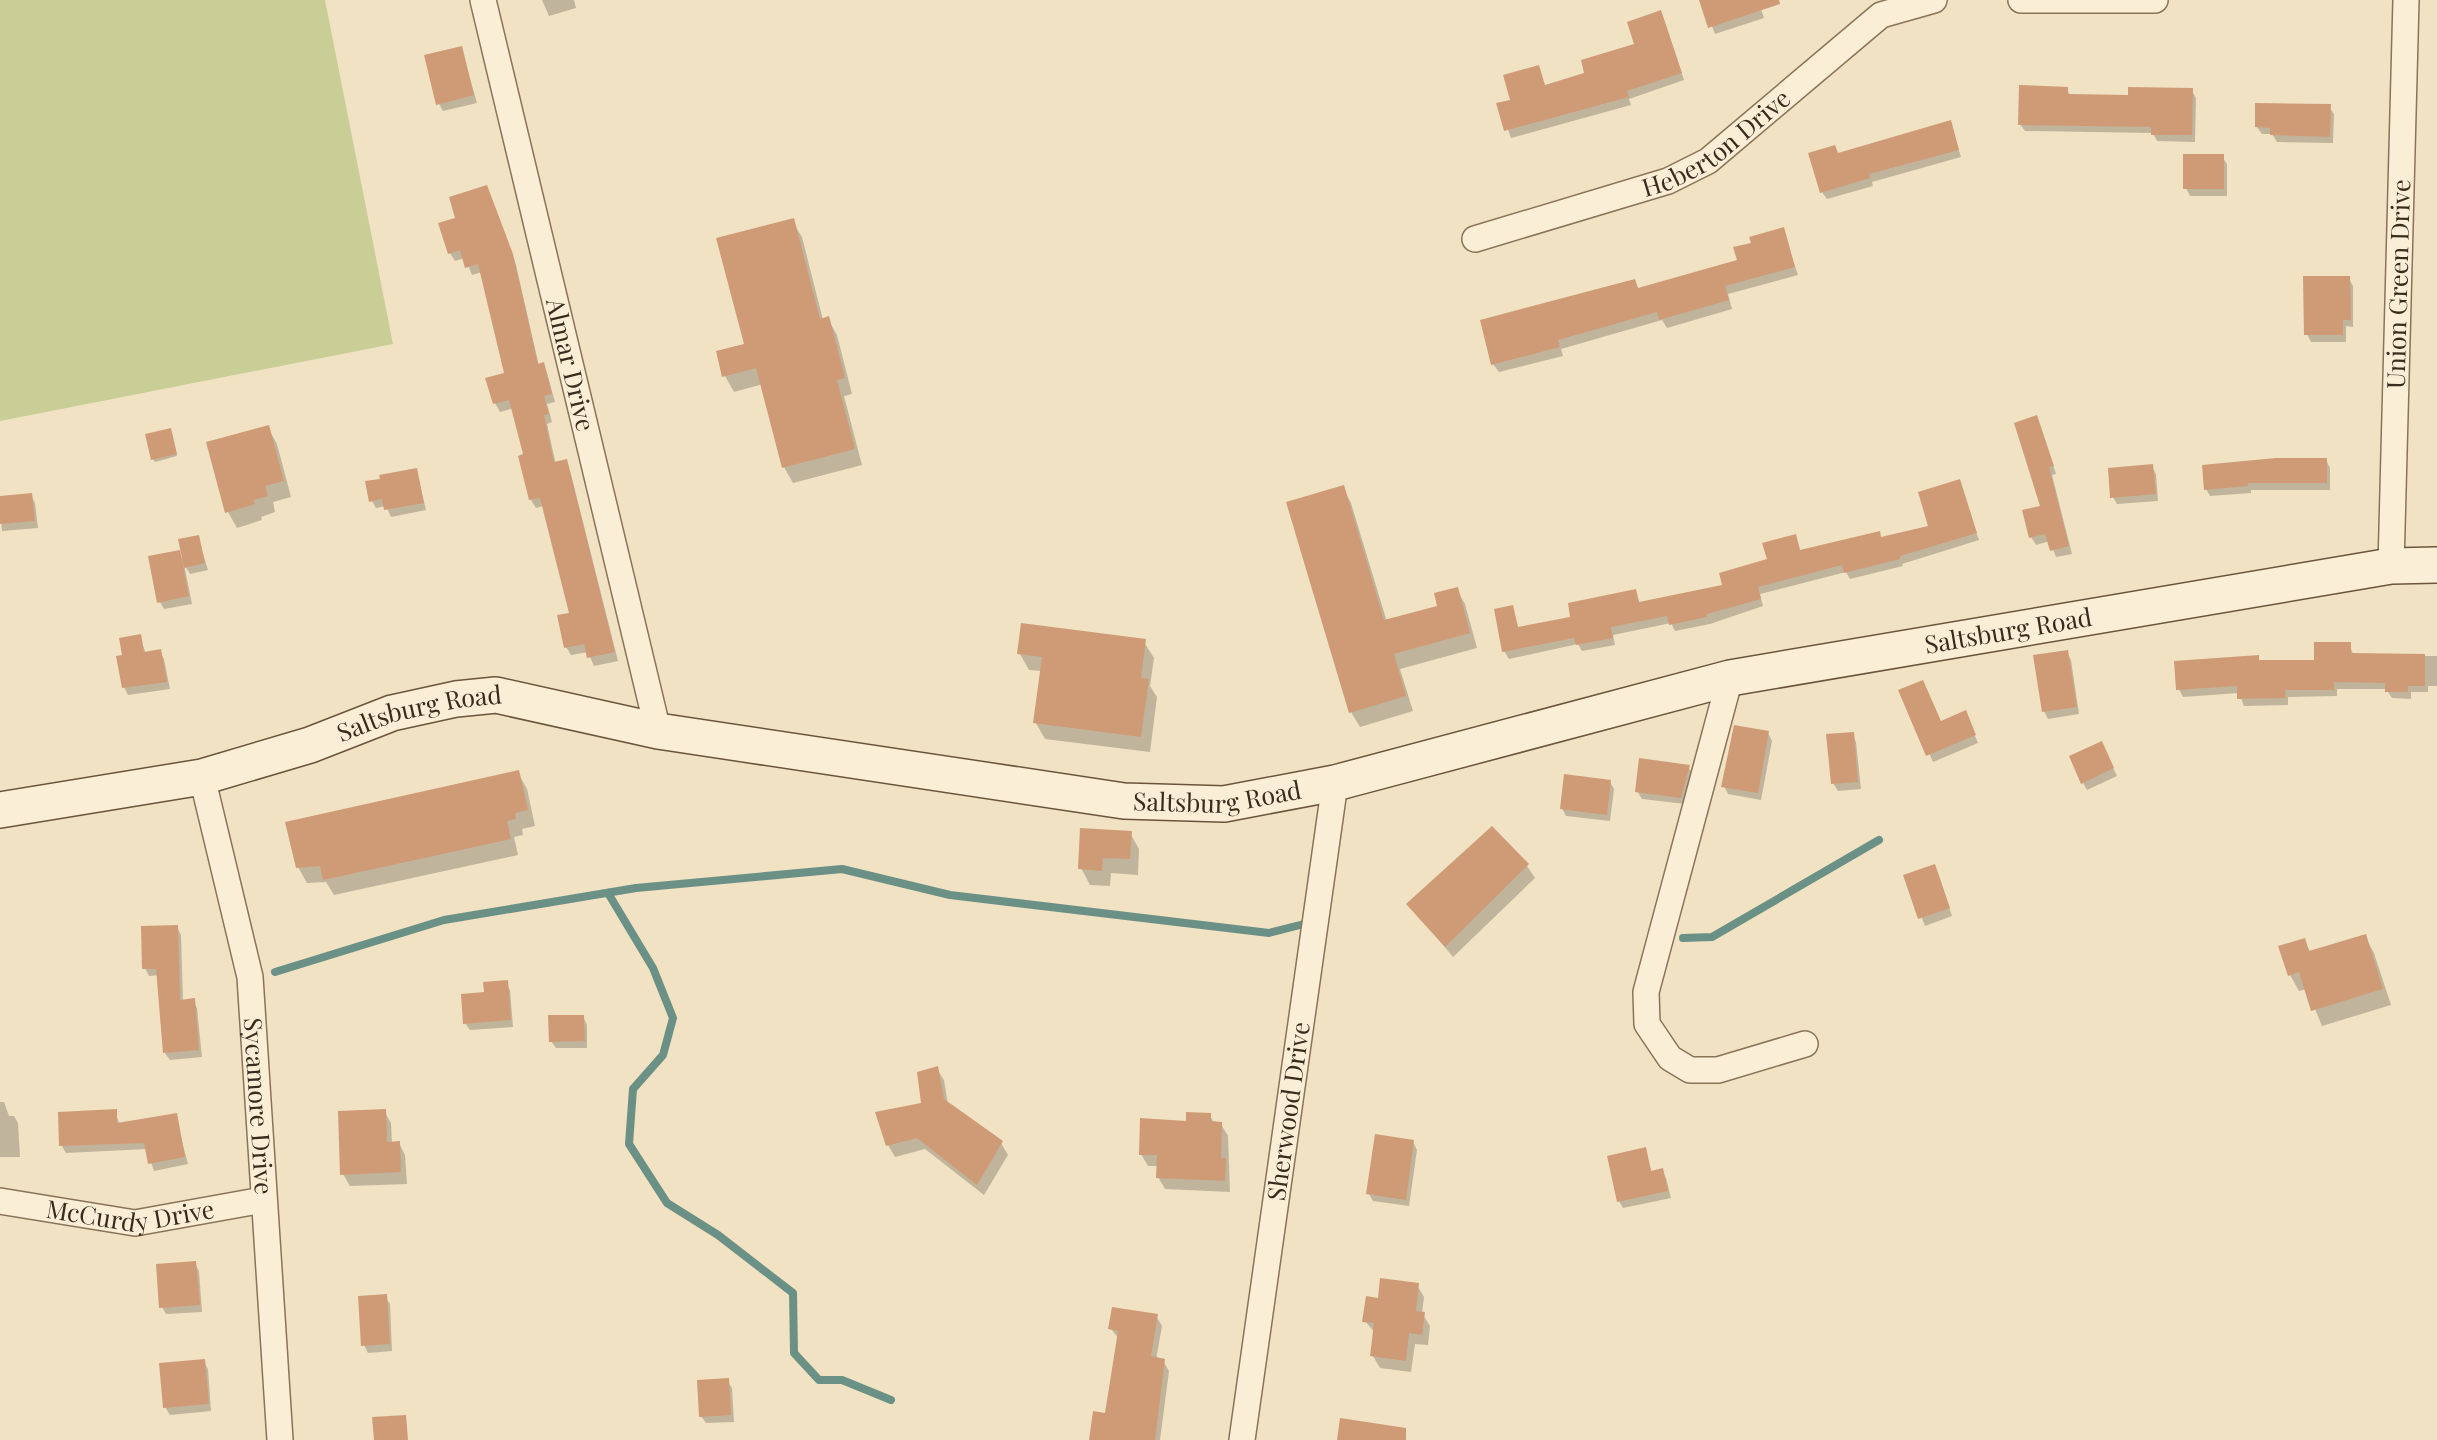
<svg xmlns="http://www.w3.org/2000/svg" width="2437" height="1440" viewBox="0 0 2437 1440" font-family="'Playfair Display',serif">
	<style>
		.green { fill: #c8ce96 }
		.shadow { fill: #0003 }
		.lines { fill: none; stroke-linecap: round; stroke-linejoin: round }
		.stream { stroke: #6b9187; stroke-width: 8 }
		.building { fill: #cf9b77 }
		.street-casing { stroke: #8b7359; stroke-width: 28 }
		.secondary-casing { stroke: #6c543c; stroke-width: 38 }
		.street { stroke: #faefd6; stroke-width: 25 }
		.secondary { stroke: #faefd6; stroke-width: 35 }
		.labels { text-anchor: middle; stroke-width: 9; stroke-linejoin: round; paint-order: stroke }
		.street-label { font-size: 25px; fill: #3a2b1e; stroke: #f7ecd3 }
	</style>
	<rect width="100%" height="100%" fill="#f0e2c3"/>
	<!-- green -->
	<polygon class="green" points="0,0 325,0 393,344 0,421"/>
	<!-- shadow -->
	<g class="shadow">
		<polygon points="542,0 574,0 576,8 549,16"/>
		<polygon points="1702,0 1758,0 1764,18 1715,34"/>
		<polygon points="1664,20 1684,80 1629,99 1631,105 1511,138 1499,105 1588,75 1637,46"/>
		<polygon points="461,48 477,103 443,111 439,104"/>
		<polygon points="2066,89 2071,96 2130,98 2192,91 2196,98 2195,142 2157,141 2153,133 2025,131 2020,124"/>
		<polygon points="2329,107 2334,114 2333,143 2277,142 2272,134 2262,134 2257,127"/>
		<polygon points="1950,122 1961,157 1872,182 1873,186 1827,199 1822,192 1838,155"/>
		<polygon points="2222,157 2227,164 2227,196 2190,196 2186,188"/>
		<polygon points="491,197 516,265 539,366 543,365 547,373 555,402 547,404 552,422 547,424 556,465 566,462 570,471 618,661 594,666 588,652 571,655 566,647 572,615 544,506 536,508 531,500 526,456 514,408 500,412 495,403 507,375 482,272 472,275 465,258 455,261 450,253 458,220"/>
		<polygon points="792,221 802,237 823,320 828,319 837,335 852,394 844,396 862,465 793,483 784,467 763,384 734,392 725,376 747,346"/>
		<polygon points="1783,230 1798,275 1728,294 1732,309 1667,328 1662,320 1561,349 1563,356 1499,372 1493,364 1639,291 1740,262"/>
		<polygon points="2349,279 2353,286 2353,327 2346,326 2346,342 2311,342 2307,334"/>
		<polygon points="2040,425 2056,474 2052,475 2072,554 2056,557 2050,541 2036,545 2031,537 2043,508"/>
		<polygon points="268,428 277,444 291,497 273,502 275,512 261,517 262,520 237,528 228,512"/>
		<polygon points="171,433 177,456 155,462 153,459"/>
		<polygon points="2326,460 2330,468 2330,490 2251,490 2251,493 2210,496 2206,489"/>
		<polygon points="2152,467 2156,474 2158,501 2117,504 2113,497"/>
		<polygon points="416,470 426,510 391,517 386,506 376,508 372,501"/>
		<polygon points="1959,482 1979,540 1902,564 1903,566 1850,579 1846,572 1760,594 1763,606 1710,624 1675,631 1671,623 1613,635 1615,645 1582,651 1578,644 1509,659 1504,651 1512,608 1519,630 1573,618 1635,592 1640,604 1725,587 1770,561 1795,537 1801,553 1882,540 1931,527"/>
		<polygon points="1343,488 1351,503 1387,622 1440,608 1457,590 1465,604 1477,648 1400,669 1413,711 1360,727 1351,712"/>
		<polygon points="31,495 35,503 38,528 2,531 0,498"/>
		<polygon points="198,538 208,570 190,574 184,564 192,604 164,609 160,602 179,553 184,562"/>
		<polygon points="140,637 146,654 160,652 164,659 170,689 128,695 124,687"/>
		<polygon points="1144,642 1154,658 1150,686 1157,697 1150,752 1045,739 1036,723 1042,671 1029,670 1020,654"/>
		<polygon points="2349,644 2354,656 2437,656 2437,686 2428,686 2428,692 2411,692 2411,699 2392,698 2386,689 2337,689 2337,696 2288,697 2288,705 2244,706 2239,693 2183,697 2179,689 2258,657 2261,663 2316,662"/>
		<polygon points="2067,652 2071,660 2079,714 2048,719 2044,711"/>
		<polygon points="1902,692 1940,724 1969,721 1978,743 1933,762"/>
		<polygon points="1768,733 1772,741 1761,800 1728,794 1724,786"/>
		<polygon points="1852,734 1856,742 1861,789 1838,791 1833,783"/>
		<polygon points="2105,751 2117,776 2087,790 2083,783"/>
		<polygon points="1688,767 1693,774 1685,804 1642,799 1637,791"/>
		<polygon points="518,773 527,789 535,826 522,829 523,835 514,837 518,855 334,895 326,882 307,883 298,867"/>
		<polygon points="1610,782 1614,789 1610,821 1566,816 1562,808"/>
		<polygon points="1492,830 1527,866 1535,878 1453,957 1409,904"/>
		<polygon points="1130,833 1139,849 1138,875 1111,873 1110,886 1090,885 1081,868"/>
		<polygon points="1938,874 1952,916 1925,926 1906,877"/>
		<polygon points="177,927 181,935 183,1002 193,1001 197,1008 202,1057 170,1060 165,1053 159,975 149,976 145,968"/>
		<polygon points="2365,937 2374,953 2391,1005 2322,1026 2307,989 2299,991 2290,975 2304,941 2311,953"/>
		<polygon points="506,983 510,990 513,1027 470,1030 465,1023"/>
		<polygon points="583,1017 587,1025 587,1048 556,1048 551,1041"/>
		<polygon points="937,1069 944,1080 948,1105 1001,1143 1008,1155 984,1195 925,1149 895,1157 888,1145 924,1105"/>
		<polygon points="0,1102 4,1102 9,1116 14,1116 18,1123 20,1157 0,1157"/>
		<polygon points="384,1111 391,1123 392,1144 399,1143 405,1155 407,1184 350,1186 343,1174"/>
		<polygon points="115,1112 120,1125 175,1115 188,1164 154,1171 147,1149 66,1153 62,1146"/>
		<polygon points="1210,1116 1215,1124 1221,1124 1228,1136 1230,1192 1165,1189 1158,1177 1159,1166 1148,1166 1141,1154 1188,1123"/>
		<polygon points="1413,1142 1417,1150 1409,1206 1373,1201 1369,1194"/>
		<polygon points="1645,1150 1652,1173 1662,1171 1666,1178 1671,1198 1623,1208 1619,1201"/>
		<polygon points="195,1263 199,1271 202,1312 166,1314 162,1307"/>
		<polygon points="1417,1285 1424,1297 1422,1313 1430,1326 1428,1345 1415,1344 1411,1372 1380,1368 1373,1356 1375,1333 1365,1321 1380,1300"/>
		<polygon points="385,1297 390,1304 392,1351 368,1353 364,1345"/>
		<polygon points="1156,1316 1162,1326 1156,1360 1163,1361 1169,1371 1160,1440 1092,1440 1107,1416 1119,1339 1111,1329"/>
		<polygon points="203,1361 208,1369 211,1411 170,1415 165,1407"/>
		<polygon points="727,1381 732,1388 734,1422 706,1423 701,1416"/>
	</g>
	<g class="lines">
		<!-- stream -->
		<g class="stream">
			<polyline points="608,893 653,968 673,1018 663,1055 633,1089 629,1144 667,1203 718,1235 793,1293 794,1353 819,1380 842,1380 891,1400"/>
			<polyline points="1683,938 1712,937 1879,840"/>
			<polyline points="275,972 444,920 636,888 842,869 950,895 1269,933 1304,924"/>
		</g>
	</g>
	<!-- building -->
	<g class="building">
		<polygon points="1699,0 1779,0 1780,4 1708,28"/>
		<polygon points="1661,10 1682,73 1627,91 1629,97 1504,131 1496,103 1510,100 1503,75 1539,65 1545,85 1584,73 1581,60 1634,44 1627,22"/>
		<polygon points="462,46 474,95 436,105 424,55"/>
		<polygon points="2019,85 2068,87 2068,94 2128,95 2128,87 2193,88 2192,135 2151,135 2151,127 2018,125"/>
		<polygon points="2255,103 2331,104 2330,137 2270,135 2270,128 2255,127"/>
		<polygon points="1951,120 1959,150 1869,174 1870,178 1820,193 1808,153 1835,145 1838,153"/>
		<rect x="2183" y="154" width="41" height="35"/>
		<polygon points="487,185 513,254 538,364 544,362 552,394 544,396 549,414 544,415 554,462 567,459 615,652 587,658 584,644 564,648 557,615 569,613 540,498 529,500 518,456 523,454 509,400 493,404 485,378 504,373 478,264 465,268 460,250 448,254 438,223 455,218 449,197"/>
		<polygon points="794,218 820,319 829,316 845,378 837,380 855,449 782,468 756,368 722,377 716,351 744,344 716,238"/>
		<polygon points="1784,227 1795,267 1725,286 1729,300 1659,320 1657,312 1558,340 1560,347 1491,365 1480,320 1635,279 1638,288 1737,260 1733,247 1751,243 1749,237"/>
		<polygon points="2303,276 2350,276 2351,320 2343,320 2343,335 2304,335"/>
		<polygon points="2037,415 2054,466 2049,467 2069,546 2050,551 2045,534 2029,538 2022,510 2040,506 2014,423"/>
		<polygon points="269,425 284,481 265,486 268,496 253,500 255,504 225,513 206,442"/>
		<polygon points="171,428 177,454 151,460 145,434"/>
		<polygon points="2276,458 2327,458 2327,483 2248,483 2248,486 2204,490 2202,465"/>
		<polygon points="2153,464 2156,494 2110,498 2108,468"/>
		<polygon points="417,468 424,503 384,510 382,499 369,502 365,481 380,479 379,475"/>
		<polygon points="1960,479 1977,533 1900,556 1900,559 1844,573 1842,565 1758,587 1761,599 1707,614 1707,617 1669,625 1667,616 1611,627 1613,638 1576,645 1574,638 1502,652 1494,609 1513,605 1518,627 1570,617 1568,603 1636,589 1639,602 1722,585 1719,573 1767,559 1762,543 1796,534 1800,550 1880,531 1881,537 1928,526 1918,492"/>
		<polygon points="1344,485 1384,620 1437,606 1434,593 1458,587 1470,633 1394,654 1406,696 1349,713 1286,502"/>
		<polygon points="32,493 35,521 0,524 0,496"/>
		<polygon points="199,535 205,563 184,568 178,539"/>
		<polygon points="180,550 189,596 157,603 148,556"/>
		<polygon points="1021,623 1146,639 1141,678 1149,679 1141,737 1033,723 1042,657 1017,654"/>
		<polygon points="141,634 144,652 161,649 167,682 122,688 116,656 122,655 119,638"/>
		<polygon points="2314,642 2351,642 2351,653 2425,654 2425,686 2408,686 2408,692 2385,692 2385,683 2334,682 2334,690 2285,690 2286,698 2237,699 2237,686 2176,690 2174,661 2259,655 2259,660 2314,660"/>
		<polygon points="2068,650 2077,707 2042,712 2033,655"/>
		<polygon points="1923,680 1941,721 1966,710 1976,735 1926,756 1898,690"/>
		<polygon points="1734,725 1769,731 1758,793 1721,787"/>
		<polygon points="1854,732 1858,782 1831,784 1826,734"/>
		<polygon points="2102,741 2114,768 2081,784 2069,756"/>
		<polygon points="1639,758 1690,765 1681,798 1635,792"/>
		<polygon points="519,770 528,810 515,813 516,819 507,821 511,839 323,880 320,866 296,868 285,822"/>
		<polygon points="1564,774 1611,780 1607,815 1560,809"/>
		<polygon points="1492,826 1529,864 1445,947 1406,904"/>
		<polygon points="1080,828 1132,831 1130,859 1103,858 1102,871 1078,869"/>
		<polygon points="1935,864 1950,908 1918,919 1903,875"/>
		<polygon points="178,925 180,1000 195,998 199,1050 163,1053 156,969 142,969 141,926"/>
		<polygon points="2366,934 2383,989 2311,1011 2299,972 2288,976 2278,946 2305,938 2309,951"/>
		<polygon points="508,980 511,1020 463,1024 461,994 484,992 483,982"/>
		<polygon points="548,1015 584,1015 585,1041 549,1042"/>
		<polygon points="938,1066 944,1099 1003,1141 977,1185 917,1138 886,1146 875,1112 921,1103 917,1072"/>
		<polygon points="117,1109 117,1123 177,1113 185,1157 148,1164 144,1143 59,1146 58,1112"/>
		<polygon points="386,1109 387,1142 400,1141 401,1172 340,1175 338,1111"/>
		<polygon points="1186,1112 1211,1113 1211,1121 1222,1122 1221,1158 1226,1158 1225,1181 1156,1178 1157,1155 1139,1155 1140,1118 1186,1121"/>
		<polygon points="1375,1134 1414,1140 1406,1200 1366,1194"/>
		<polygon points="1646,1147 1651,1171 1663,1168 1668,1191 1617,1202 1607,1156"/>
		<polygon points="196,1261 200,1305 159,1308 156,1264"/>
		<polygon points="1380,1278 1419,1283 1416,1311 1425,1312 1422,1335 1409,1333 1406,1361 1370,1356 1374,1323 1362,1322 1366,1296 1378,1298"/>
		<polygon points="387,1294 390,1344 361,1346 358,1296"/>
		<polygon points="1112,1307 1158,1314 1151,1356 1165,1359 1155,1440 1089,1440 1093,1411 1105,1413 1118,1331 1108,1329"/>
		<polygon points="205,1359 209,1404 163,1408 159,1363"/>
		<polygon points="729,1378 731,1415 699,1417 697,1380"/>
		<polygon points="406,1415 408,1440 374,1440 372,1417"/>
		<polygon points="1340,1418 1406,1428 1406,1440 1337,1440"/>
	</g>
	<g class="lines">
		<!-- street casing -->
		<g class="street-casing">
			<g id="street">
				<path id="s1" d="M483,0L658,731"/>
				<polyline points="2021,0 2155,0"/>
				<path id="s2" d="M1475,239L1668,181L1708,161L1881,15L1934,0"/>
				<path id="s3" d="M2391,566L2406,0"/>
				<polyline points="1730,678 1646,992 1647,1024 1670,1058 1690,1070 1718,1070 1805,1044"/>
				<path id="s4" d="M202,777L250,977L280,1440"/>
				<path id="s5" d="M0,1201L135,1223L263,1200"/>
				<path id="s6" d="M1242,1440L1335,783"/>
			</g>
		</g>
		<!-- secondary casing -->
		<g class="secondary-casing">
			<g id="secondary">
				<path id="s7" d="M0,810L202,777L310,745L392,713L456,699L496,695L658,731L1124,801L1224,804L1335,783L1730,678L2391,566L2437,565"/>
			</g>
		</g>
		<!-- street -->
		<use href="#street" class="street"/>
		<!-- secondary -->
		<use href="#secondary" class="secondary"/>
	</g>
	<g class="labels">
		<!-- street labels -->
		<g class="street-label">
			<text dy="9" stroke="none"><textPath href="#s2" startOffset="262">Heberton Drive</textPath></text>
			<text dy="9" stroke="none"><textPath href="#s3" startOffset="282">Union Green Drive</textPath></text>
			<text dy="9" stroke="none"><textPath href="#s1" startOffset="375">Almar Drive</textPath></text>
			<text dy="9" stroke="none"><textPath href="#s7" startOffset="2052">Saltsburg Road</textPath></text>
			<text dy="9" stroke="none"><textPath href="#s7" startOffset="432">Saltsburg Road</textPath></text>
			<text dy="9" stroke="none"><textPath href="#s7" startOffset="1242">Saltsburg Road</textPath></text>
			<text dy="9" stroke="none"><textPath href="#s4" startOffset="335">Sycamore Drive</textPath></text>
			<text dy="9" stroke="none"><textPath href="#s6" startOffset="332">Sherwood Drive</textPath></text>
			<text dy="9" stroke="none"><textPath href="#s5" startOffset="132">McCurdy Drive</textPath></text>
		</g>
	</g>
</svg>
